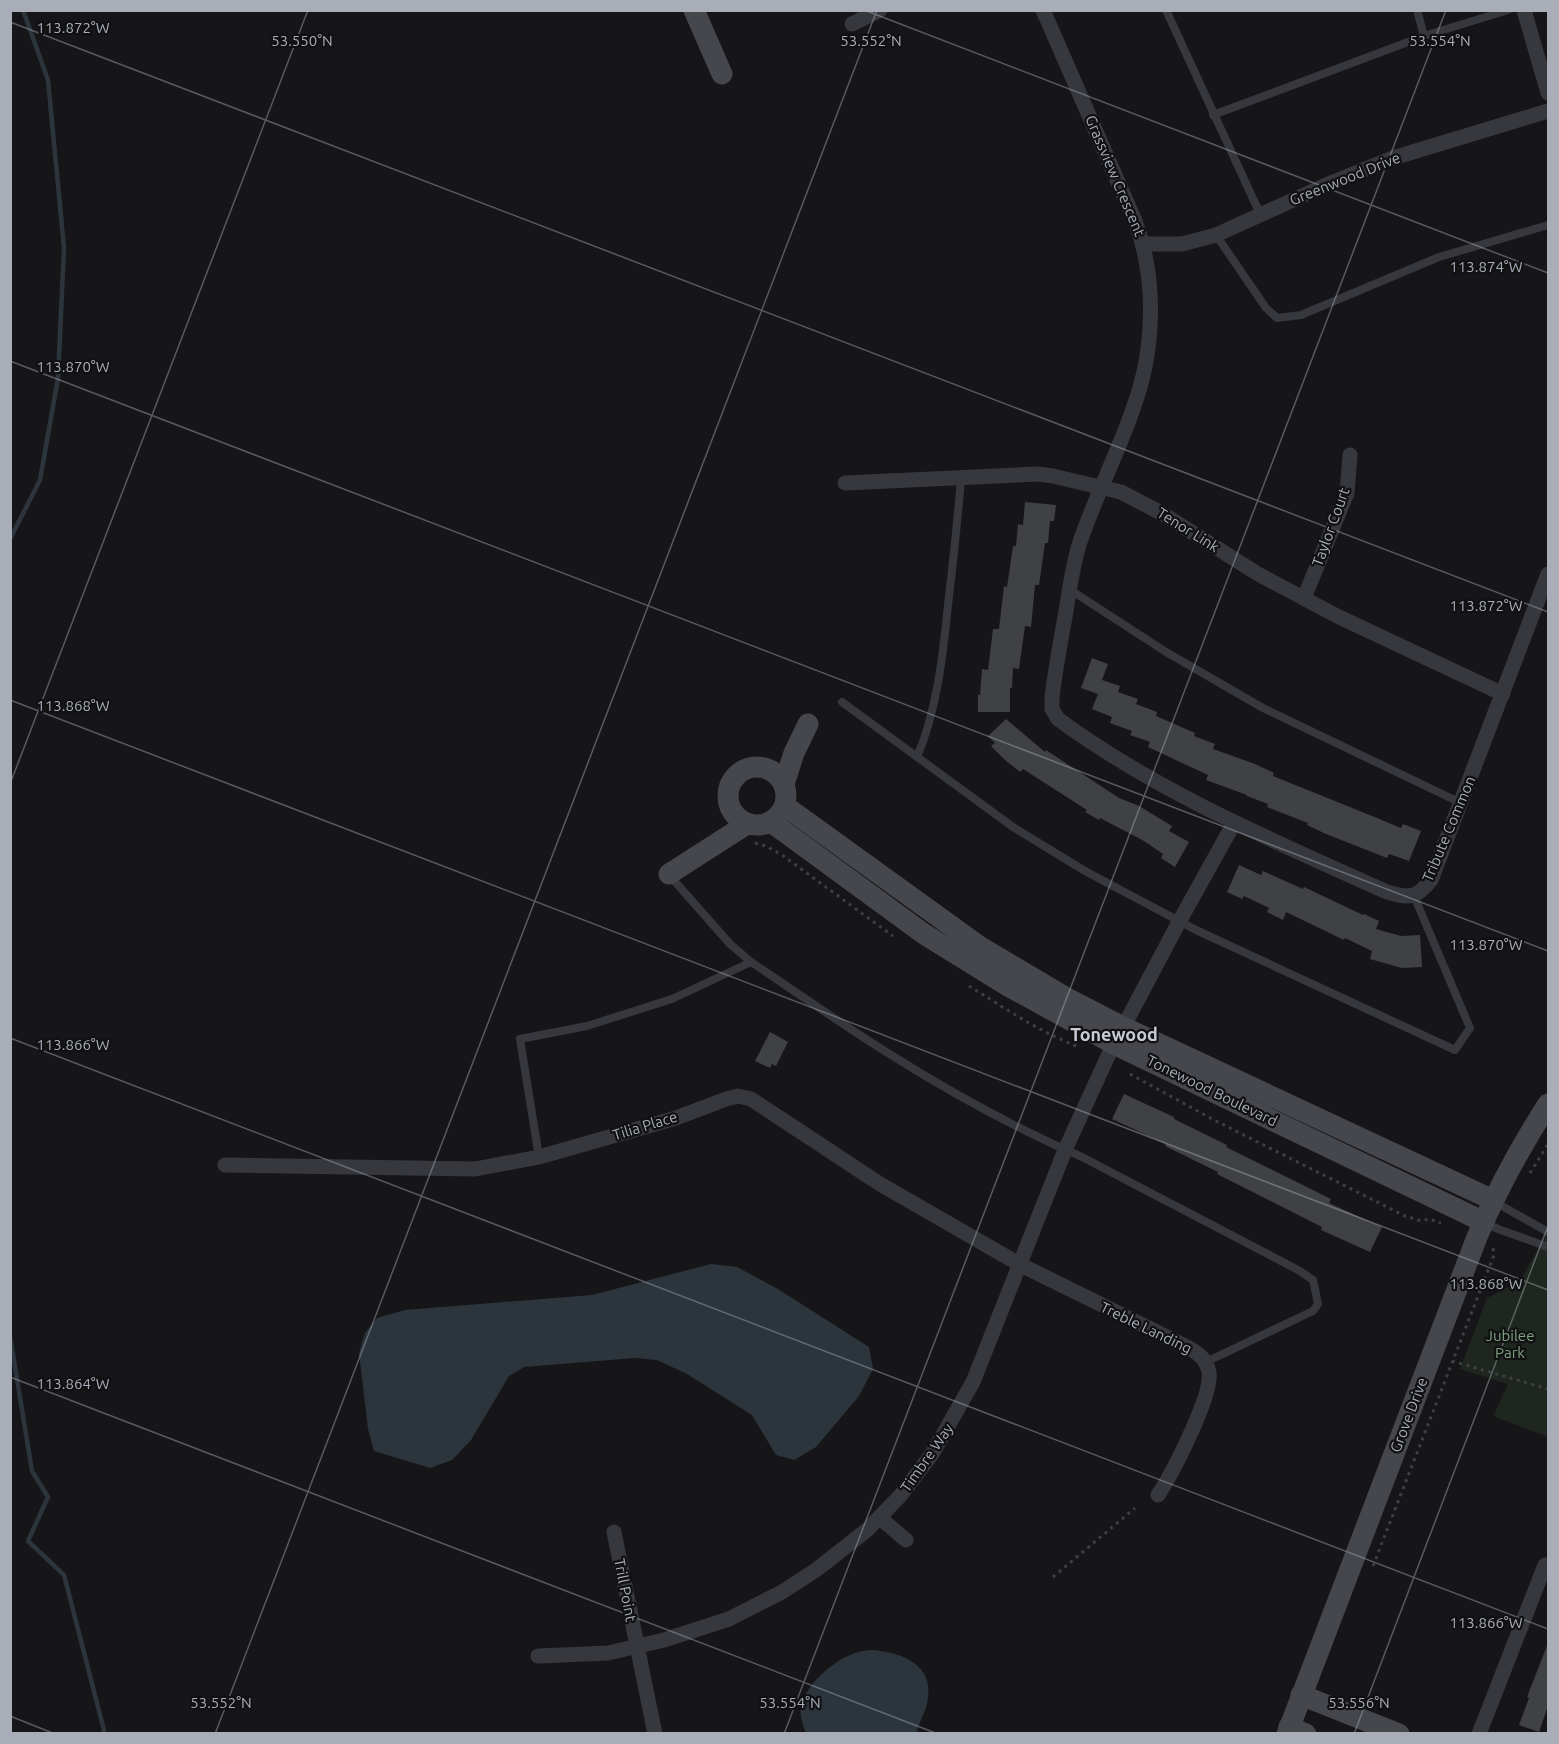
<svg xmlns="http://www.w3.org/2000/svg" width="1559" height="1744" viewBox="0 0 1559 1744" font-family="Ubuntu,sans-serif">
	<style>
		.green { fill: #1e261f }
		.water { fill: #2c353c }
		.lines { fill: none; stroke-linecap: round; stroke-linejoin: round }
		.stream { stroke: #2c353c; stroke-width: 4.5 }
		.building { fill: #404145 }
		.path { stroke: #3d3f44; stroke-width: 3; stroke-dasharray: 3 4.5; stroke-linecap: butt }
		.lane { stroke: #37383d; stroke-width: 8 }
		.street { stroke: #37383d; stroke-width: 15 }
		.secondary { stroke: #45474d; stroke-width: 21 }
		.ticks { fill: none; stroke: #a8adb8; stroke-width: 1.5; stroke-opacity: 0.45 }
		.labels { text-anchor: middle; stroke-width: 4.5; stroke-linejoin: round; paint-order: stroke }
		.street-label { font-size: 15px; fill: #a8adb8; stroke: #111113 }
		.park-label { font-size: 15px; fill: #7fa381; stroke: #111113 }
		.quarter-label { font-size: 18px; font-weight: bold; fill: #c9ccd4; stroke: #111113 }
		.ticks-label { font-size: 15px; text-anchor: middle; fill: #a8adb8; stroke: #111113; stroke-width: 4.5; stroke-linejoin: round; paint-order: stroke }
	</style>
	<rect width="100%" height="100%" fill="#161618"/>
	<!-- green -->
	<polygon class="green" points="1548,1231 1548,1437 1493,1416 1508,1384 1460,1369 1487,1298 1520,1281"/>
	<!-- water -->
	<g class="water">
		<polygon points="711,1264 737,1267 778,1289 869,1347 873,1369 859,1396 816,1447 794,1460 776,1455 752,1415 687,1374 657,1360 635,1358 524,1367 509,1376 471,1440 452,1460 430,1468 374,1451 368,1429 359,1353 365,1333 377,1318 405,1310 592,1295"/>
		<path d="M869,1650C899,1651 937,1664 927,1703C925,1713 919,1723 916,1733H806C803,1725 799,1715 801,1705C807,1684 831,1663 850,1655C856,1652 863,1651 869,1650Z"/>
	</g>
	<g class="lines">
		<!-- stream -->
		<g class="stream">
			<polyline points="10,539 40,480 58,378 64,248 48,80 23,10"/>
			<polyline points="10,1336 32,1471 48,1497 28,1541 64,1575 105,1734"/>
		</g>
	</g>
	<!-- building -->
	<g class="building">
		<polygon points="1025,502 1056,505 1054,521 1050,521 1048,543 1045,543 1039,585 1035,585 1031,627 1025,626 1019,669 1013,668 1012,688 1010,688 1010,712 978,712 978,695 980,695 982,669 988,670 993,629 999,629 1004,586 1007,587 1013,546 1016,546 1018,524 1023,525"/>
		<polygon points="1092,658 1108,664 1102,680 1120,686 1118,692 1138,699 1136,704 1157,712 1156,716 1195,733 1194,736 1215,744 1213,749 1255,764 1274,773 1273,776 1377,818 1401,828 1403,824 1421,831 1409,861 1389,854 1387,858 1326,834 1307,825 1308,823 1267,807 1268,804 1247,796 1247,795 1206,780 1208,775 1148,747 1150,742 1130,735 1132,731 1110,723 1112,717 1092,709 1098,694 1081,688"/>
		<polygon points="1006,719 1045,752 1046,750 1119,798 1139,806 1172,826 1169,831 1189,842 1175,867 1161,858 1163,854 1144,841 1100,818 1099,820 1085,812 1087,810 1023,769 1020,772 1005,760 991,746 995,743 988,736"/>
		<polygon points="1239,865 1261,875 1263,871 1303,889 1304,887 1363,915 1364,914 1379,921 1376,929 1401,936 1420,935 1422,967 1402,968 1370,959 1372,951 1345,938 1344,940 1286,912 1283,920 1267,912 1269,908 1244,896 1242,899 1227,892"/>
		<polygon points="770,1032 788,1042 776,1066 772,1064 770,1068 755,1061"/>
		<polygon points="1124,1094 1174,1117 1174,1119 1227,1145 1226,1147 1331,1199 1329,1203 1382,1227 1370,1252 1321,1230 1322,1227 1217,1174 1218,1172 1165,1146 1166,1144 1112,1119"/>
		<polygon points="1548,1643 1548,1706 1539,1732 1519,1725 1529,1698 1527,1697"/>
	</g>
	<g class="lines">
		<!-- path -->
		<g class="path">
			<polyline points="755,843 766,846 782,855 893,936"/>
			<path d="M969,986C1003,1007 1038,1031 1076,1046"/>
			<polyline points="1130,1074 1216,1121 1405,1216 1421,1221 1429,1219 1441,1223"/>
			<polyline points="1530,1173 1548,1144"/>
			<polyline points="1452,1361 1548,1389"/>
			<polyline points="1373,1566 1494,1255 1493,1248"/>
			<polyline points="1053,1577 1135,1508"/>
		</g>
		<!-- lane -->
		<g class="lane">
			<polyline points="1166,10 1261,216"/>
			<polyline points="1417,10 1424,36"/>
			<polyline points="1213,115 1424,36 1508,10"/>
			<polyline points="1216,235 1266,308 1277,318 1301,315 1439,257 1548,225"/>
			<polyline points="1069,589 1166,652 1263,708 1461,803"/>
			<polyline points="842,702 1013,827 1085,871 1196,930 1455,1050 1470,1028 1414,896"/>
			<path d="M917,757C937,710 943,655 948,605C953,562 958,519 961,477"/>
			<path d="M670,876L730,944L751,962C799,994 847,1028 896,1058C955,1095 1018,1129 1082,1157L1300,1271L1313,1280L1318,1304L1313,1311L1206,1362"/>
			<polyline points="539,1157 520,1039 587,1026 672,999 751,962"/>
			<polyline points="1495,1202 1548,1232"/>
			<polyline points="1485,1223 1498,1229 1548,1247"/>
		</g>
		<!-- street -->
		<g class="street">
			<path d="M1043,10L1135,221C1156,276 1155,344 1136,400C1120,450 1095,496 1079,545C1072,568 1069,593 1065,617C1060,644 1055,671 1052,698V709L1058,719C1159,793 1274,841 1387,892C1409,899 1417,898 1431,880L1548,574"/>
			<polyline points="1524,10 1548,93"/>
			<polyline points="852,24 880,10"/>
			<polyline points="1144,244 1182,244 1216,235 1326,185 1393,158 1548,111"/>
			<polyline points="845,483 1037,474 1053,476 1121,492 1163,514 1258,574 1337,616 1503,694"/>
			<polyline points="1304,598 1347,493 1350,455"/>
			<path d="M225,1165L475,1169L539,1157L676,1118L726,1099L738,1096L751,1099L880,1184L1019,1264L1185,1346C1197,1352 1206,1358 1209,1372C1213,1395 1172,1474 1158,1495"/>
			<polyline points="880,1518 906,1540"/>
			<polyline points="614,1532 655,1734"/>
			<polyline points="538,1656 608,1653 664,1640 729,1619 782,1592 816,1570 867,1530 900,1496 932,1454 973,1382 1065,1150 1108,1056 1179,922 1234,823"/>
			<polyline points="1479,1734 1545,1565 1548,1567"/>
		</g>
		<!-- secondary -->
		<g class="secondary">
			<polyline points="694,10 722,74"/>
			<circle cx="757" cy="796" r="29"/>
			<polyline points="784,784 794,753 808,724"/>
			<polyline points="785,806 979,946 1065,997 1123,1027 1493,1200"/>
			<polyline points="771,822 924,934 1008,986 1114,1044 1484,1222"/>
			<polyline points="669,874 747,824"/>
			<polyline points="1301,1695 1399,1734"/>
			<polyline points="1289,1727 1306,1734"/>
			<path d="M1287,1734L1477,1237C1497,1190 1521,1146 1548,1104"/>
		</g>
	</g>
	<!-- ticks -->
	<path class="ticks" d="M864,10L1548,273M10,22L1548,612M10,361L1548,951M10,700L1548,1290M10,784L308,10M10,1038L1548,1629M10,1377L938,1734M10,1716L55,1734M215,1734L877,10M784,1734L1446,10M1354,1734L1548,1226"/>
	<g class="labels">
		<!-- street labels -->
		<g class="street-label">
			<text transform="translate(1115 176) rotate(67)" y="5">Grassview Crescent</text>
			<text transform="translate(1345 179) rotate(-22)" y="5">Greenwood Drive</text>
			<text transform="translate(1331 527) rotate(-70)" y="5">Taylor Court</text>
			<text transform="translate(1188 530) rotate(32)" y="5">Tenor Link</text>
			<text transform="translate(1449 829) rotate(-67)" y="5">Tribute Common</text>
			<text transform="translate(1212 1091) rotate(26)" y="5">Tonewood Boulevard</text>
			<text transform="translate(645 1126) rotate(-17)" y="5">Tilia Place</text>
			<text transform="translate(1146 1328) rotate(26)" y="5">Treble Landing</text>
			<text transform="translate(1409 1415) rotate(-69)" y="5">Grove Drive</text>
			<text transform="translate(927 1458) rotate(-55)" y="5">Timbre Way</text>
			<text transform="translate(625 1590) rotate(79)" y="5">Trill Point</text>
		</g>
		<!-- park labels -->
		<g class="park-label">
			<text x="1510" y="1341">Jubilee<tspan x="1510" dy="17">Park</tspan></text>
		</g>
		<!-- quarter labels -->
		<g class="quarter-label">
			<text x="1114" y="1041">Tonewood</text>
		</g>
	</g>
	<g class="ticks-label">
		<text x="73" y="33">113.872°W</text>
		<text x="302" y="46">53.550°N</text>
		<text x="871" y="46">53.552°N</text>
		<text x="1440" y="46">53.554°N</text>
		<text x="1486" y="272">113.874°W</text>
		<text x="73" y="372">113.870°W</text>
		<text x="1486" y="611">113.872°W</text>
		<text x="73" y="711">113.868°W</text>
		<text x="1486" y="950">113.870°W</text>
		<text x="73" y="1050">113.866°W</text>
		<text x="1486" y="1289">113.868°W</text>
		<text x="73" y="1389">113.864°W</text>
		<text x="1486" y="1628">113.866°W</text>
		<text x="221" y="1708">53.552°N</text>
		<text x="790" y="1708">53.554°N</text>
		<text x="1359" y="1708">53.556°N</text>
	</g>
	<!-- border -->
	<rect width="1559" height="1744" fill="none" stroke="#a8adb8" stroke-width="24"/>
</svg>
